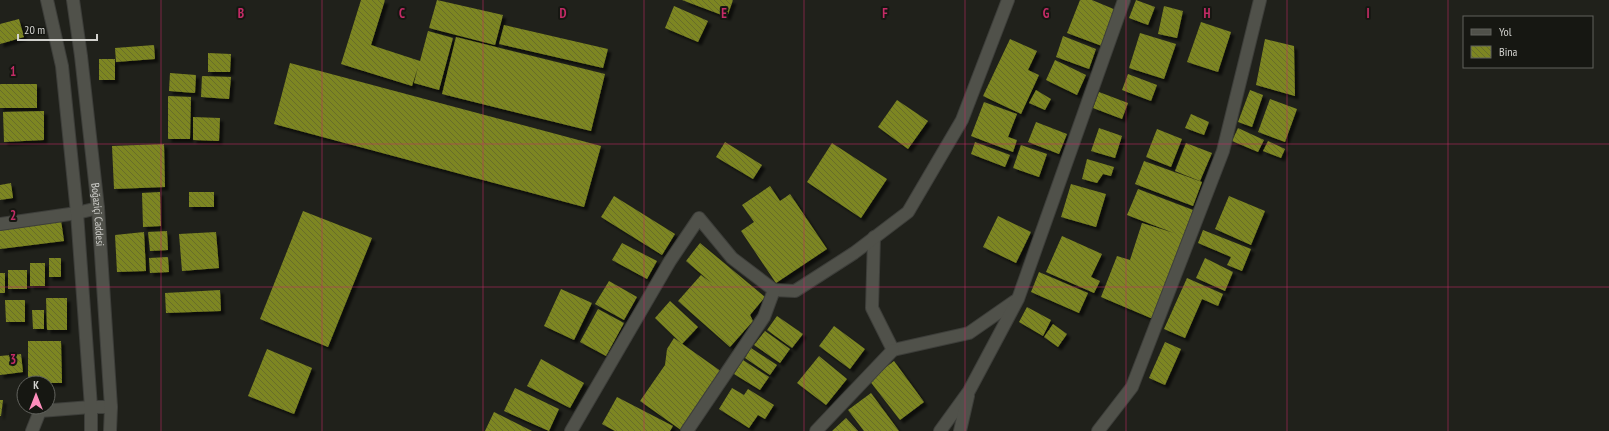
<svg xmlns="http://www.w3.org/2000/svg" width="1609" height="431" viewBox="0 0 1609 431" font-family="'PT Sans Narrow',sans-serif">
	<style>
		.building { fill: url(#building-back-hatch); filter: url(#shadow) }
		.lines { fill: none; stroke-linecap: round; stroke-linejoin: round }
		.minor-casing { stroke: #3d3e3a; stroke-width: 14 }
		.tertiary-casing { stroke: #3d3e3a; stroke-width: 14 }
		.minor { stroke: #50514a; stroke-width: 12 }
		.tertiary { stroke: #50514a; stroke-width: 12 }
		.grid { fill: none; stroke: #c42b66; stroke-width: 1; stroke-opacity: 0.55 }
		.labels { text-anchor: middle; stroke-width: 4; stroke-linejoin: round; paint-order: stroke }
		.street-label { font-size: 11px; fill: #d2d2ce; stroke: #161712 }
		.grid-label { font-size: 13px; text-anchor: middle; font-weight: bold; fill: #c42b66; stroke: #161712; stroke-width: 4; stroke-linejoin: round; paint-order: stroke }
	</style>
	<defs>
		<pattern id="building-back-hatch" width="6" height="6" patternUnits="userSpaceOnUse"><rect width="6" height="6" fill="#7d8622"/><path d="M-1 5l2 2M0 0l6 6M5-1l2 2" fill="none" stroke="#676d2c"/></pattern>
		<filter id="shadow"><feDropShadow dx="3.5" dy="3.5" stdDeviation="1" flood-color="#0009"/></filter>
	</defs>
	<rect width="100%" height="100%" fill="#20211b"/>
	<!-- building -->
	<g class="building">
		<polygon points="361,0 385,0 371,45 420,61 428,31 453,38 439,90 414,83 418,67 412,86 341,64"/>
		<polygon points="437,0 503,15 495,45 429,28"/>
		<polygon points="682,0 733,0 727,17"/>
		<polygon points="1080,0 1092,0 1116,10 1102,46 1067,33"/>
		<polygon points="1136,0 1155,7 1148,25 1129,18"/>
		<polygon points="674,6 708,21 698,42 665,28"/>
		<polygon points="1164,6 1183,11 1177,38 1158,34"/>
		<polygon points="19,19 24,37 0,44 0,24"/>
		<polygon points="1201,22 1231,32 1218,72 1187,62"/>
		<polygon points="504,25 608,49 603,68 499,44"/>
		<polygon points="1140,33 1176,44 1164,79 1129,68"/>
		<polygon points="1063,36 1096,49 1089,69 1056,57"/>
		<polygon points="456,37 605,74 591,131 442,94"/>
		<polygon points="1010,39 1037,51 1028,70 1039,75 1021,114 983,96"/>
		<polygon points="1265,39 1294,46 1295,96 1256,85"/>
		<polygon points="154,45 155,59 116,62 115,48"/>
		<polygon points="208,53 231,54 230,72 208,72"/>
		<rect x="99" y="59" width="16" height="21"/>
		<polygon points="1055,60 1086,75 1077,95 1046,80"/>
		<polygon points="290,63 601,146 584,207 274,124"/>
		<polygon points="170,73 196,75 195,93 169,91"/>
		<polygon points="1128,74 1157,85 1151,101 1122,90"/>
		<polygon points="202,76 231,77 229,99 201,97"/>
		<rect x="0" y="84" width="37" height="24"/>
		<polygon points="1036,90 1051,99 1045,110 1029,103"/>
		<polygon points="1250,90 1263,95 1252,127 1238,122"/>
		<polygon points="1099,92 1128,103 1122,119 1093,108"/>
		<polygon points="168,96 191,97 190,139 168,139"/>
		<polygon points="1270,99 1297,109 1285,142 1258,132"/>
		<polygon points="897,100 928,121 908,149 878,127"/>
		<polygon points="984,102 1017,114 1008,137 1017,140 1013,152 971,136"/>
		<polygon points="44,111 44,140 4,142 3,112"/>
		<polygon points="1191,114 1209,122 1204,135 1185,128"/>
		<polygon points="193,117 220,118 219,141 193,140"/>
		<polygon points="1036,122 1067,134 1059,154 1028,142"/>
		<polygon points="1099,128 1122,136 1115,158 1091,151"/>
		<polygon points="1238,128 1264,140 1258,152 1232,141"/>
		<polygon points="1157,129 1182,139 1171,167 1146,157"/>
		<polygon points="1268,141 1285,149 1281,158 1263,151"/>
		<polygon points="725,142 762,165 753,179 716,157"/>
		<polygon points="975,142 1010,155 1005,167 971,154"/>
		<polygon points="832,143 887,179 861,218 807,182"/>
		<polygon points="1186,143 1212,153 1200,181 1175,171"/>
		<polygon points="164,144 165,187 114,189 112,146"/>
		<polygon points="1021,145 1047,154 1039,177 1013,168"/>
		<polygon points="1087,159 1114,167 1111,176 1103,174 1097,183 1082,179"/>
		<polygon points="1144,161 1202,182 1193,206 1135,184"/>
		<polygon points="11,183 13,198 0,200 0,185"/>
		<polygon points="1071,184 1106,194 1096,227 1061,217"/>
		<polygon points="770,186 780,201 790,194 827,249 776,283 741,231 754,222 742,205"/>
		<polygon points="1138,189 1193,210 1153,319 1101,297 1117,256 1130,260 1142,223 1174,233 1127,215"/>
		<polygon points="160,192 161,226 143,227 142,193"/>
		<rect x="189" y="192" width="25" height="15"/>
		<polygon points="614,196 675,234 662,255 601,217"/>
		<polygon points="1229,196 1265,211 1251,245 1215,229"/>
		<polygon points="303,211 372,238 328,347 260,319"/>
		<polygon points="998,216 1031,232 1016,263 983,247"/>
		<polygon points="61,220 64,241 0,249 0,229"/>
		<polygon points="1203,230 1251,249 1242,271 1227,265 1231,257 1198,243"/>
		<polygon points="167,231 168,250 150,251 148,232"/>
		<polygon points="144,232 146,271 117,272 115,235"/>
		<polygon points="216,232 219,268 182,271 179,234"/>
		<polygon points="1062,236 1102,254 1091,277 1100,281 1094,293 1046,272"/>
		<polygon points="622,243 657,261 647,279 612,260"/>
		<polygon points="700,243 765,297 750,315 753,321 730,347 678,301 701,275 713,284 686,261"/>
		<polygon points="168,257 169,272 150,273 149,258"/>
		<rect x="49" y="258" width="12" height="19"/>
		<polygon points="1205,258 1233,272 1225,291 1196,278"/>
		<rect x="30" y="263" width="15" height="23"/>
		<rect x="8" y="270" width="19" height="19"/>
		<polygon points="1039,272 1088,293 1079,313 1031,292"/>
		<rect x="0" y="273" width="5" height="20"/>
		<polygon points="1187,278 1223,294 1218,306 1202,299 1185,338 1164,329"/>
		<polygon points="609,281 637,297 624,320 595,304"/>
		<polygon points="561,289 592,303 574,340 544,326"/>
		<polygon points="220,290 221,311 166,313 165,293"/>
		<polygon points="46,298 67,298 67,330 47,330"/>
		<polygon points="5,300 25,300 25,322 6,322"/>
		<polygon points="670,301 698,327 682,344 655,318"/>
		<polygon points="1027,307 1051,320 1043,336 1019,322"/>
		<polygon points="598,309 624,323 606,356 580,342"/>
		<polygon points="32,310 44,310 44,329 33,329"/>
		<polygon points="777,316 803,334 792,348 767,330"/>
		<polygon points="1053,324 1067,334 1058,347 1044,337"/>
		<polygon points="834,326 865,349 850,369 819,346"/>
		<polygon points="765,331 790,349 780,363 754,345"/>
		<polygon points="674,338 722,372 681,430 640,401 665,365 667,349"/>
		<polygon points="28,341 61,341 62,383 28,383"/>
		<polygon points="1165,342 1181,349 1165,385 1149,378"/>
		<polygon points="751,348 777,365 770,375 745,358"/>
		<polygon points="267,349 312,368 294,414 248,396"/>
		<polygon points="21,354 23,372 0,375 0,356"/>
		<polygon points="819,356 847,379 826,405 797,383"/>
		<polygon points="541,359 584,383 570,408 527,386"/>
		<polygon points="743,360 769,377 760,390 734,374"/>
		<polygon points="894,361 924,402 900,420 869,380"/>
		<polygon points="515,388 559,409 549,431 504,411"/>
		<polygon points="732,388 744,395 748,389 774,405 765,419 758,415 749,428 719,409"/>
		<polygon points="871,393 899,431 864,431 848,410"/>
		<polygon points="617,397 673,426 670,431 615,431 602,424"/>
		<polygon points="0,400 3,400 1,416 0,416"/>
		<polygon points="494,412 532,431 485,431"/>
		<polygon points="846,418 858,431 832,431"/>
	</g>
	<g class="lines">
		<!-- minor casing -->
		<g class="minor-casing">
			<g id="minor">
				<polyline points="0,224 77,213 98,208"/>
				<polyline points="874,237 872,308 893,350 969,333 1015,301"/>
				<polyline points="32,431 40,411 91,407 111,407"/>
				<polyline points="571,431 670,261 699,218 732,258 774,290 795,291 854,253 908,212 962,120 1008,0"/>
				<polyline points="687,431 764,317 774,290"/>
				<polyline points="816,431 893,350"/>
				<polyline points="940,431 969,391 1018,299 1124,0"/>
				<polyline points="960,431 968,396"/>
				<polyline points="1098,431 1132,387 1223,151 1260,0"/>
			</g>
		</g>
		<!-- tertiary casing -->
		<g class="tertiary-casing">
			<g id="tertiary">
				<polyline points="47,0 62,66 77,213 91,407 91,431"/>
				<path id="s1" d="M73,0L81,56L98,208L111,407L110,431"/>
			</g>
		</g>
		<!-- minor -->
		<use href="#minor" class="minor"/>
		<!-- tertiary -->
		<use href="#tertiary" class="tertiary"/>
	</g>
	<!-- grid -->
	<path class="grid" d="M161,0V431M322,0V431M483,0V431M644,0V431M804,0V431M965,0V431M1126,0V431M1287,0V431M1448,0V431M0,144H1609M0,287H1609"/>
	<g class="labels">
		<!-- street labels -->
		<g class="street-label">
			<text dy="4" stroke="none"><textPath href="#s1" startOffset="216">Boğaziçi Caddesi</textPath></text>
		</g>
	</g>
	<g class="grid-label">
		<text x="241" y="18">B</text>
		<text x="402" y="18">C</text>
		<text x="563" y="18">D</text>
		<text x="724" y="18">E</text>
		<text x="885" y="18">F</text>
		<text x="1046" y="18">G</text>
		<text x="1207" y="18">H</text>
		<text x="1368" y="18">I</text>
		<text x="13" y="76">1</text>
		<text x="13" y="220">2</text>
		<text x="13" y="364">3</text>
	</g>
	<!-- legend -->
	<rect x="1463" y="16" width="130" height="52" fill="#161712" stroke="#61625d"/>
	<rect x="1471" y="29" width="20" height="6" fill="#50514a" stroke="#61625d"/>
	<text x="1499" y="36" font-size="12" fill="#d2d2ce">Yol</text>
	<rect x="1471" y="46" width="20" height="12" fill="url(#building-back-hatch)" stroke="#61625d"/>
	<text x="1499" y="56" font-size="12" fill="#d2d2ce">Bina</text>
	<!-- north arrow -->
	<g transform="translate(36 395)"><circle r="19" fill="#161712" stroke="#61625d"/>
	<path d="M0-3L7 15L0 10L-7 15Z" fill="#fe8ebc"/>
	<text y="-6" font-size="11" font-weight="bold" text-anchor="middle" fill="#d2d2ce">K</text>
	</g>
	<!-- scale -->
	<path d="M18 34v6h79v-6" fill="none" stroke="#d2d2ce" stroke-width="2"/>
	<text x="24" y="34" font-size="12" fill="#d2d2ce" stroke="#161712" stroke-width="3" paint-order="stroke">20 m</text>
</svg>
